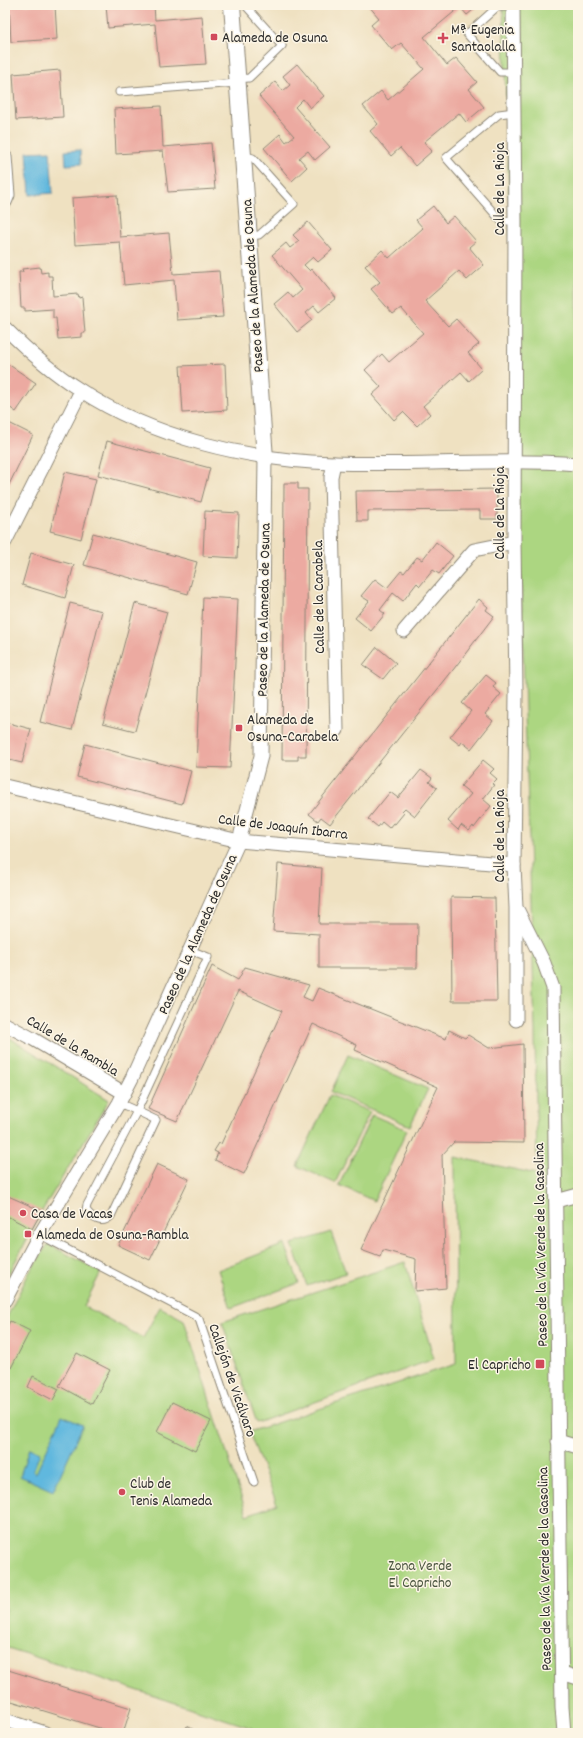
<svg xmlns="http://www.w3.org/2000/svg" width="583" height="1738" viewBox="0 0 583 1738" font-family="Dekko,sans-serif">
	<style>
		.green { fill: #acd681; stroke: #6c8056 }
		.water { fill: #61b8de; stroke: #467284 }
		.building { fill: #ecaaa1 }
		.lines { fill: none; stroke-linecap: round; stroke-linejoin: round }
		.service-casing { stroke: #8d8676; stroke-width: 9 }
		.minor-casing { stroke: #8d8676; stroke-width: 15 }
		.tertiary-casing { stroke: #8d8676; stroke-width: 18 }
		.service { stroke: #fff; stroke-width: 7 }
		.minor { stroke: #fff; stroke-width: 13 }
		.tertiary { stroke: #fff; stroke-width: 16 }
		.poi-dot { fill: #d1495b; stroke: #fcf5e5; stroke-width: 1.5 }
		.labels { text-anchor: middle; stroke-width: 3; stroke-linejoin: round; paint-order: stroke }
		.poi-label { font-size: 15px; fill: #2b2b2b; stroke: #fcf5e5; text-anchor: start }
		.street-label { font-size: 15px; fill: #2b2b2b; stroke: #fcf5e5 }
		.park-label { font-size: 15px; fill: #4b5640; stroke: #fcf5e5 }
	</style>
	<rect width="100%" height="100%" fill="#fcf5e5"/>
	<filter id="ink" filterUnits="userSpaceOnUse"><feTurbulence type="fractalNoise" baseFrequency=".025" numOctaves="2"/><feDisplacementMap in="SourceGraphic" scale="8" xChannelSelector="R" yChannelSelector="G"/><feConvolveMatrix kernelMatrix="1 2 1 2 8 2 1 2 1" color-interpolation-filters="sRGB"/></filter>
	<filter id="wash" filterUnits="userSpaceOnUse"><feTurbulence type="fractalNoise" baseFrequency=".012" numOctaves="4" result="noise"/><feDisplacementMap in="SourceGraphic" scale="16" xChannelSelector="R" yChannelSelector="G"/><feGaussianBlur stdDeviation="0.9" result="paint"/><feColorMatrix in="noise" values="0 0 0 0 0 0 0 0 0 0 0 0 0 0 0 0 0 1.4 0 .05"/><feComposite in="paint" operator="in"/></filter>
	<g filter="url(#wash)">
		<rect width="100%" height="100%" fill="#efe1c1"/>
		<!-- green -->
		<g class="green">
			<polygon points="503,5 576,5 578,499 578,1733 249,1733 252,1728 5,1647 5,1321 29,1273 48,1244 101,1272 84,1306 143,1338 160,1307 184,1320 247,1515 277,1504 249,1432 456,1364 455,1157 537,1174 535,1031"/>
			<polygon points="5,1035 109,1100 42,1211 5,1281"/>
			<polygon points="348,1055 428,1089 410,1126 331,1092"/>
			<polygon points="330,1095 370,1112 335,1183 297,1166"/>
			<polygon points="372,1115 407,1130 374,1201 339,1185"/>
			<polygon points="331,1232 346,1273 307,1286 292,1244"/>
			<polygon points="285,1244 299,1283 231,1308 218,1270"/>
			<polygon points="405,1262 434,1359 257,1423 222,1322"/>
		</g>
		<!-- water -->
		<g class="water">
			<polygon points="80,150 81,164 66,165 65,151"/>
			<polygon points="50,151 53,193 30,195 27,152"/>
			<polygon points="62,1416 83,1425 53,1491 20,1476 29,1448 40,1453 33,1471 36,1473"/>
		</g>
		<g id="blocks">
			<!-- building -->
			<g class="building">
				<polygon points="9,5 55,5 57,39 11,42"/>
				<polygon points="106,5 154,5 155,20 202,16 206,64 159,67 155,24 108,28"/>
				<polygon points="368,5 479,5 467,15 460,7 424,37 447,65 456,58 477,82 469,89 484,107 466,122 459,113 424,142 432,151 415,166 400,148 391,156 370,131 378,124 363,106 381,91 388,100 424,69 401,43 392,50 371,25 379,18"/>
				<polygon points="297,64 324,96 310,108 303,99 295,107 330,147 315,160 308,151 299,158 307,167 292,181 264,148 280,134 286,142 294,136 259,96 275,82 283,91 290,85 283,76"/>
				<polygon points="60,70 63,117 16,120 13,74"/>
				<polygon points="161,106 163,147 211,143 215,189 168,192 163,151 116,154 114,109"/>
				<polygon points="117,195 120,237 169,233 173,274 219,271 223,317 177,320 174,280 124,285 120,242 75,245 72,198"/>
				<polygon points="433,206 446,223 454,216 476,241 469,247 484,265 467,280 459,271 425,301 448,326 456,319 479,344 468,353 482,369 469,381 461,372 423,406 430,414 417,426 403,412 394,420 372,395 381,387 365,370 382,354 389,362 423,333 401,308 393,314 371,289 380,282 365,266 382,250 389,258 423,228 416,220"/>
				<polygon points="308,222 332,250 318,262 313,257 304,265 310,271 312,269 336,298 319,312 314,306 306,313 312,320 297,332 274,304 288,292 293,298 302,290 272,255 286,243 290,248 299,241 293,235"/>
				<polygon points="40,267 41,273 48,272 48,276 52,276 53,296 78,294 79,298 82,297 85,333 82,333 82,337 58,339 56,318 53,318 53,309 25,311 25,308 21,308 19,272 23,272 22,269"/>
				<polygon points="5,362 36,383 16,412 5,404"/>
				<polygon points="225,364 227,410 183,413 180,366"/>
				<polygon points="5,421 33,435 5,493"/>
				<polygon points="107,441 210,468 201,502 98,475"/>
				<polygon points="65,472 96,479 81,539 50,531"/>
				<polygon points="284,483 298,483 298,489 308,489 306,756 298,756 298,760 282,760"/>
				<polygon points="497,489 497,519 480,519 480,510 368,511 368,521 357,521 356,491"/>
				<polygon points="205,511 239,513 237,558 203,556"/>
				<polygon points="93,533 197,562 188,594 84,565"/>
				<polygon points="436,542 453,556 439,574 433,570 420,586 417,583 403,601 393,593 380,610 385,614 371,631 355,618 369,601 361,596 375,579 387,588 401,571 404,573 417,557 422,560"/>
				<polygon points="31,553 74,565 65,598 22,585"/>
				<polygon points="203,597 238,599 230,768 196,767"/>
				<polygon points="479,599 488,607 486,610 494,616 453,670 330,824 321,817 318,821 309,814"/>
				<polygon points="70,603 102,611 72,730 40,722"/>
				<polygon points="135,603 167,612 135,731 103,723"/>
				<polygon points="377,647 396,663 383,679 363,665"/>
				<polygon points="486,675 496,683 493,687 501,694 485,714 493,721 471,749 462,742 460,745 450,737 471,711 462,703"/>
				<polygon points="5,722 31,729 22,763 5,759"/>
				<polygon points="85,744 191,771 182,804 77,777"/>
				<polygon points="483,760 494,769 490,773 497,779 492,784 494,785 483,799 491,806 474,828 473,826 469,831 461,825 458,830 448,821 471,794 461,786"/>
				<polygon points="421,770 432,778 429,782 437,788 415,816 405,808 402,811 404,813 395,824 393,823 389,828 382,822 378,827 368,819 390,792 398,798"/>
				<polygon points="278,864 322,868 319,924 418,924 417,968 319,968 319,934 273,931"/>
				<polygon points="451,897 495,898 497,1001 452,1001"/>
				<polygon points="212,966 238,980 245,967 309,985 303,997 312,1001 318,988 446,1039 449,1030 465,1038 468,1035 489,1048 523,1044 524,1143 454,1142 442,1155 446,1288 415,1291 416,1259 383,1250 380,1257 361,1250 438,1087 355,1050 357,1045 313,1024 244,1174 215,1160 218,1153 214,1151 219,1143 221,1144 282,1011 238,991 177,1121 148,1109"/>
				<polygon points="157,1164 189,1179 150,1260 118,1245"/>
				<polygon points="6,1195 42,1211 32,1229 5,1215"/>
				<polygon points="10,1321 30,1331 11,1368 5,1365 5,1331"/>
				<polygon points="77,1353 110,1370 92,1404 59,1386"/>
				<polygon points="33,1376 59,1389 53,1400 28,1387"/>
				<polygon points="172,1402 211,1421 195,1451 157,1432"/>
				<polygon points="5,1669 131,1708 123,1733 116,1733 5,1699"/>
				<polygon points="187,1726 200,1733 183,1733"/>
			</g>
		</g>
	</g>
	<g filter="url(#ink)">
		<use href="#blocks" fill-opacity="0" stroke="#8d8676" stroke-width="1"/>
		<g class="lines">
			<!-- service casing -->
			<g class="service-casing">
				<g id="service">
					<polyline points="513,7 497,7 467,34 500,72 514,72"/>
					<polyline points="237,79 249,78 282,46 245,5"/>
					<polyline points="119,92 237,83"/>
					<polyline points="514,112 499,114 446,158 501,221 515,221"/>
					<polyline points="242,155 253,158 294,204 259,235 249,236"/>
					<path d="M119,1103L137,1111L87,1205L86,1210C93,1219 102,1225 111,1216L156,1120L137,1111L208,957L190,950"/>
					<polyline points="40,1235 195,1316 199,1319 254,1482"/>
				</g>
			</g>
			<!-- minor casing -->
			<g class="minor-casing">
				<g id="minor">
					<polyline points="513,5 515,221 514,542 516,693 514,865 516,908 516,1020"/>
					<polyline points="5,157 8,195 5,202"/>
					<path d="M5,328C28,351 53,373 80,390C153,438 248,460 333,463C415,466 497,458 578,464"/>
					<polyline points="334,463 331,477 337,730"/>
					<polyline points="5,542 81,391"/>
					<polyline points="404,631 474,550 514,542"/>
					<polyline points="5,786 239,841 514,865"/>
					<polyline points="518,911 544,963 553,988 562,1707 564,1733"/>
					<polyline points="5,1024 33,1039 124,1093"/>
					<polyline points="556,1201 578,1195"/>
					<polyline points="5,1300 37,1239 119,1103 132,1078 239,841 261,756 265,458"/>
					<polyline points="558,1441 578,1447"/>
					<polyline points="562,1673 578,1678"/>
					<polyline points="5,1720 45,1733"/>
				</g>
			</g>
			<!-- tertiary casing -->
			<g class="tertiary-casing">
				<polyline id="tertiary" points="232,5 265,458"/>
			</g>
			<!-- service -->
			<use href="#service" class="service"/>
			<!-- minor -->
			<use href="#minor" class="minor"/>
			<!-- tertiary -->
			<use href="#tertiary" class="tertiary"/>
		</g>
	</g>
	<!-- markers -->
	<g class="poi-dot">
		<rect x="210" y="33" width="8" height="8" rx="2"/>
		<path d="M441 32h4v4h4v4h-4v4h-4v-4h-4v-4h4z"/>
		<rect x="235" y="724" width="8" height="8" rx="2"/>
		<circle cx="23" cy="1213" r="4"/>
		<rect x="24" y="1230" width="8" height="8" rx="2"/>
		<rect x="535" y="1359" width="10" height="10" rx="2"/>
		<circle cx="122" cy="1492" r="4"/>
	</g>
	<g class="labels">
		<!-- poi labels -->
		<g class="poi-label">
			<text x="451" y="34">Mª Eugenia<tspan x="451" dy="17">Santaolalla</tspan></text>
			<text x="222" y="42">Alameda de Osuna</text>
			<text x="247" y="724">Alameda de<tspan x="247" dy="17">Osuna-Carabela</tspan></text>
			<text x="31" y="1218">Casa de Vacas</text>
			<text x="36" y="1239">Alameda de Osuna-Rambla</text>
			<text x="531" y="1369" text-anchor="end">El Capricho</text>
			<text x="130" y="1488">Club de<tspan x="130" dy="17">Tenis Alameda</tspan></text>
		</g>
		<!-- street labels -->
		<g class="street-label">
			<text transform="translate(499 189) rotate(-90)" y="5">Calle de La Rioja</text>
			<text transform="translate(252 286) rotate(-94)" y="5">Paseo de la Alameda de Osuna</text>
			<text transform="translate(499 513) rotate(-90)" y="5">Calle de La Rioja</text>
			<text transform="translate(318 597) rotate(-91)" y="5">Calle de la Carabela</text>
			<text transform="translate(263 610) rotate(-89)" y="5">Paseo de la Alameda de Osuna</text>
			<text transform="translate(283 826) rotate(7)" y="5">Calle de Joaquín Ibarra</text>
			<text transform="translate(499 836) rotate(-90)" y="5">Calle de La Rioja</text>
			<text transform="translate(197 934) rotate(-66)" y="5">Paseo de la Alameda de Osuna</text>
			<text transform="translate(73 1045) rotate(31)" y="5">Calle de la Rambla</text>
			<text transform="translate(540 1245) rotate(-91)" y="5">Paseo de la Vía Verde de la Gasolina</text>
			<text transform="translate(233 1380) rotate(71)" y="5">Callejón de Vicálvaro</text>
			<text transform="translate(544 1569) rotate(-91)" y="5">Paseo de la Vía Verde de la Gasolina</text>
		</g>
		<!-- park labels -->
		<g class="park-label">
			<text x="420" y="1570">Zona Verde<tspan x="420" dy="17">El Capricho</tspan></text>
		</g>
	</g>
	<!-- margin -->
	<rect width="583" height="1738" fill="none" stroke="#fcf5e5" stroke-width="20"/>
</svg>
